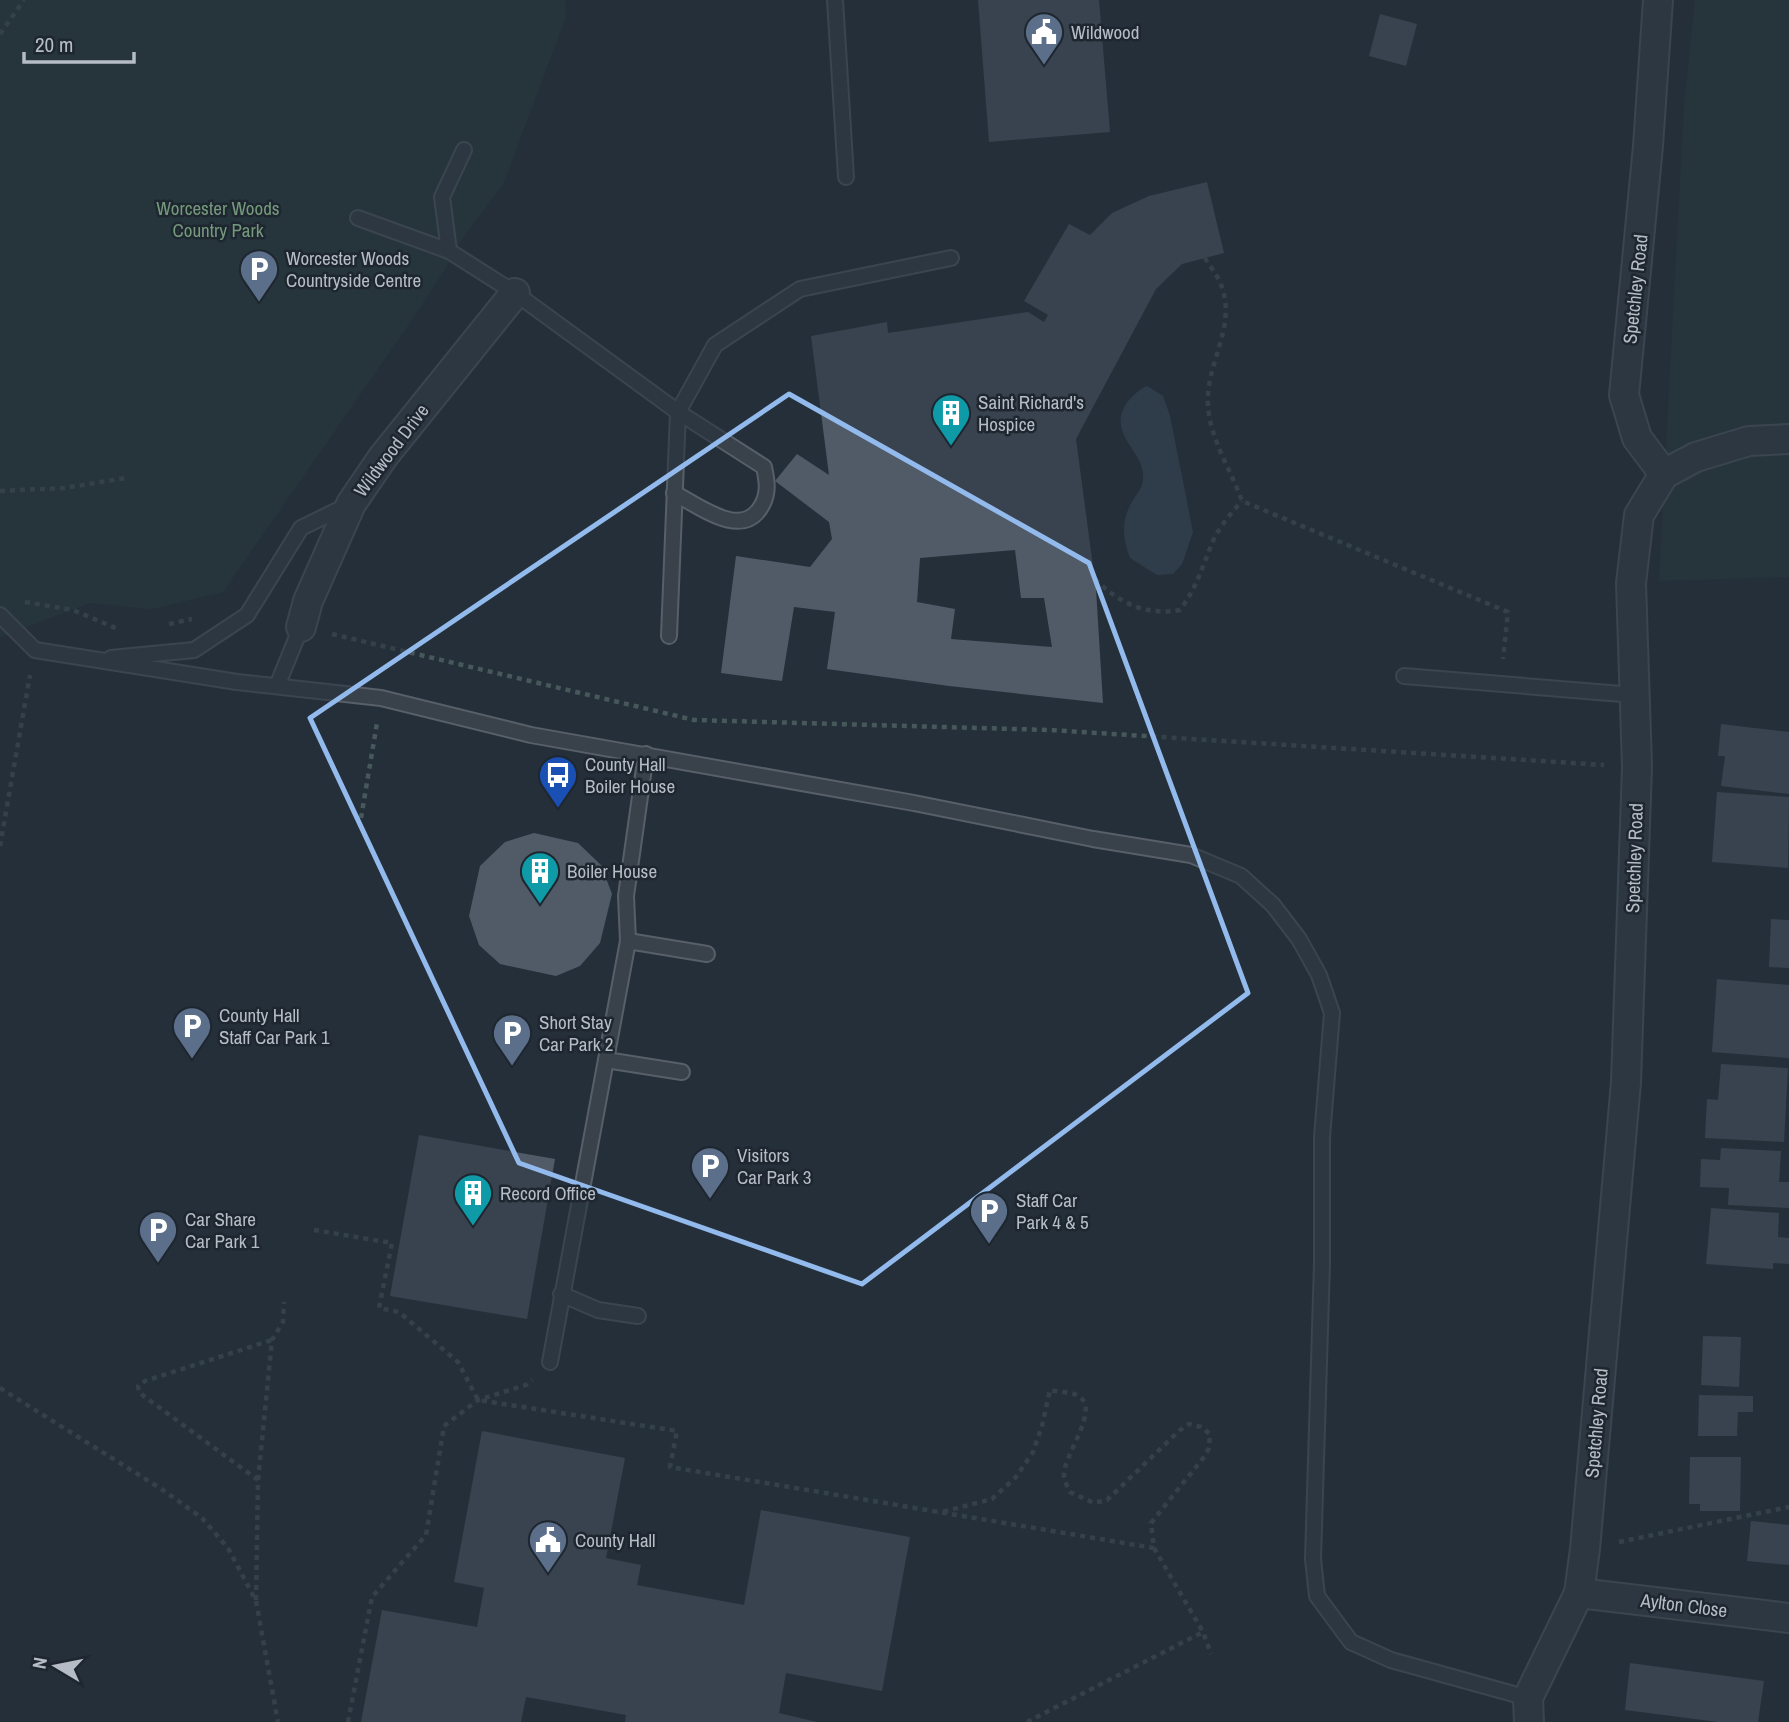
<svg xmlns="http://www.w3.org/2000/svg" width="1789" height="1722" viewBox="0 0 1789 1722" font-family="'Archivo Narrow',sans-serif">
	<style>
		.green { fill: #283c3c }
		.water { fill: #3d4e61 }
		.building { fill: #515b68; fill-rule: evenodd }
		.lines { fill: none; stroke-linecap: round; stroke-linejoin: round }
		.lane-casing { stroke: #575f68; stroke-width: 18 }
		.street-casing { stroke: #575f68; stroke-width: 32 }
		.path { stroke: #47585a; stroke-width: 4.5; stroke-dasharray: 5 5; stroke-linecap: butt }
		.lane { stroke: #39414a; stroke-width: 14 }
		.street { stroke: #39414a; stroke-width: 28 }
		.marked { fill: none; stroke: #93baed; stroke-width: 5; stroke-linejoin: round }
		.labels { text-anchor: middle; stroke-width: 5; stroke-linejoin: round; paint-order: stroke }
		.poi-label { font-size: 19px; fill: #b5bcc6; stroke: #1e262f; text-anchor: start }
		.park-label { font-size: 19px; fill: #75997c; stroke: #1e262f }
		.street-label { font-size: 19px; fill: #b5bcc6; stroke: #1e262f }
	</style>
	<rect width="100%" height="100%" fill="#252f3a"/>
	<!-- green -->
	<g class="green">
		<polygon points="0,0 565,0 566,17 503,185 463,237 444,271 414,317 223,592 152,609 90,603 0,637"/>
		<polygon points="1695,0 1789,0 1789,577 1659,581 1684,107"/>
	</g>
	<!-- water -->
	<path class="water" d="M1147,386L1163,396L1170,416L1193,532L1182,564L1173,574L1157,575L1130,558C1122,537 1121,520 1133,500C1137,494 1142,488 1143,480C1145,459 1127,447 1122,430C1116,411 1131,394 1147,386Z"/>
	<!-- building -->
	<g class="building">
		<polygon points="978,0 1099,0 1110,132 989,142"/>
		<polygon points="1380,14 1417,24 1406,66 1369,56"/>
		<path d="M1207,182L1224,253L1182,264L1156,289L1076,439L1096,589L1103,703L949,686L827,669L835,612L794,607L782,681L721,673L736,556L810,567L832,539L829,522L775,481L797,454L829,475L811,336L887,322L888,333L1028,312L1044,322L1048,315L1024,301L1069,224L1090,235L1112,213L1149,196ZM1015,550L1021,598H1044L1052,647L951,639L955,609L917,602L920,558Z"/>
		<polygon points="1721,724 1789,732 1789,794 1721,786 1725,756 1718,756"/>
		<polygon points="1717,792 1789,797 1788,868 1712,862"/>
		<polygon points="534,833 578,843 601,865 612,894 600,943 580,966 556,976 500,964 479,945 469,916 480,866 505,842"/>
		<polygon points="1771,919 1789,920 1789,968 1769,967"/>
		<polygon points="1717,979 1789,985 1789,1058 1712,1052"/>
		<polygon points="1721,1064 1788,1068 1784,1142 1705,1138 1707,1099 1718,1100"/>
		<polygon points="419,1135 555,1159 527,1319 390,1296"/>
		<polygon points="1721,1148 1781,1151 1779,1182 1789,1182 1789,1208 1728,1205 1729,1188 1700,1187 1701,1159 1720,1160"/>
		<polygon points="1711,1208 1779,1213 1778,1237 1789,1238 1789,1264 1773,1263 1773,1269 1706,1264"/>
		<polygon points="1703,1336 1741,1337 1739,1387 1701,1385"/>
		<polygon points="1699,1395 1753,1396 1753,1412 1738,1412 1737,1436 1698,1436"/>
		<polygon points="482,1431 625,1458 606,1558 641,1565 637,1585 744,1605 761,1510 910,1537 882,1691 786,1673 779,1713 817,1722 625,1722 626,1715 526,1697 521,1722 361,1722 382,1610 477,1627 484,1588 454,1582"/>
		<polygon points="1690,1457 1741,1457 1740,1511 1700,1511 1700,1504 1689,1504"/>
		<polygon points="1751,1521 1789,1525 1789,1565 1747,1561"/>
		<polygon points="1630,1663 1764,1681 1758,1722 1718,1722 1625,1710"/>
	</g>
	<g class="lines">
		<!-- lane casing -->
		<g class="lane-casing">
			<g id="lane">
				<polyline points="835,0 846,177"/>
				<polyline points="358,218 449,251 515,293 678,412 669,636"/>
				<polyline points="449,251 442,197 464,150"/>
				<path d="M674,493C699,506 743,541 762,505C769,492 767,481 764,467L678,412L715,345L800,289L951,258"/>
				<polyline points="0,615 35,650 237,682 381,698 531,735 914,803 1093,839 1191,855 1241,876 1273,905 1299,939 1319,975 1332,1013 1322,1137 1322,1263 1313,1559 1317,1596 1351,1642 1391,1660 1528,1698"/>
				<polyline points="111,658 194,650 247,615 301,528 348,505"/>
				<polyline points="1404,676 1634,695"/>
				<polyline points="277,686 301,627"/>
				<polyline points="628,941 707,954"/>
				<polyline points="606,1060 682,1072"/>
				<polyline points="561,1294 598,1310 638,1316"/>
				<polyline points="550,1362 628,941 626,896 646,754"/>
			</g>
		</g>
		<!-- street casing -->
		<g class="street-casing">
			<g id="street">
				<polyline points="1664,474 1696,457 1749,441 1789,439"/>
				<polyline points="301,627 308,601 351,504 383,457 515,293"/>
				<polyline points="1579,1593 1789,1618"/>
				<polyline points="1529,1722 1528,1698 1579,1593 1585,1549 1626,1082 1637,767 1631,583 1639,515 1664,474 1637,438 1624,395 1648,146 1658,0"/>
			</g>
		</g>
		<!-- path -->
		<g class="path">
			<polyline points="0,34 24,0"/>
			<path d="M1205,258C1209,265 1215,272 1219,280C1240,324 1205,362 1208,406C1210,439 1231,470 1242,501L1508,612L1503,659"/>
			<polyline points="0,491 64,488 126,478"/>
			<path d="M1095,579C1119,603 1145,616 1180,610C1196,589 1203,565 1213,541C1220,526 1231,513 1242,501"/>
			<polyline points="25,602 73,610 120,630"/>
			<polyline points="169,624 192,619"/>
			<polyline points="332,634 694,720 1050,730 1604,765"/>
			<polyline points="361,818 377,723"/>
			<polyline points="0,846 30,675"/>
			<path d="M314,1230L392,1243L379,1308L399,1312L458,1362L478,1400L677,1431L670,1467L1154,1548L1151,1523L1204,1457L1209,1448L1210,1434L1201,1427L1189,1424L1180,1430L1107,1500L1094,1503L1070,1492C1068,1487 1064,1481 1064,1476C1062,1456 1103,1408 1077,1395C1070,1392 1058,1392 1050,1390L1042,1426L1033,1452L1016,1477L992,1499L938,1513"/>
			<polyline points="0,1388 163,1490 202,1518 228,1548 256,1601 278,1722"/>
			<polyline points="258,1480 145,1397 139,1392 138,1386 145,1381 272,1340"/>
			<polyline points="1619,1542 1789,1507"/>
			<polyline points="1154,1548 1203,1632 1211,1654"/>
			<polyline points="256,1600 258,1480 272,1340 283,1322 284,1302"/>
			<polyline points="348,1722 372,1597 426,1535 444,1426 478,1400 526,1385 532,1380"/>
			<polyline points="1027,1722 1203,1632"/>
		</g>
		<!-- lane -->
		<use href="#lane" class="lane"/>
		<!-- street -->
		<use href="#street" class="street"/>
	</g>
	<!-- marked area -->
	<path d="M0 0H1789V1722H0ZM789,394L1089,563L1248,993L862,1284L519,1163L310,718Z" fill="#252f3a" fill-opacity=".55" fill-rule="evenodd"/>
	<path class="marked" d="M789,394L1089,563L1248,993L862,1284L519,1163L310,718Z"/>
	<!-- icons -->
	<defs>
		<g id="civic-pin" transform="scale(2.0125)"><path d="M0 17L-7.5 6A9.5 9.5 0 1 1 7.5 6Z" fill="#5c6f8a" stroke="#1e262f"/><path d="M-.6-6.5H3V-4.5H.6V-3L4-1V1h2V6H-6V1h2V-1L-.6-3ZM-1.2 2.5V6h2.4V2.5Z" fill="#fff"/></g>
		<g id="parking-pin" transform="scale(2.0125)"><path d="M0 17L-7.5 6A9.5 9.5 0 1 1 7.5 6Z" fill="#5c6f8a" stroke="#1e262f"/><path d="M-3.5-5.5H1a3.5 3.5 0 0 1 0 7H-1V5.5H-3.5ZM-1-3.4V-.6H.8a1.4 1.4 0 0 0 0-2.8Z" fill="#fff"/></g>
		<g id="building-pin" transform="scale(2.0125)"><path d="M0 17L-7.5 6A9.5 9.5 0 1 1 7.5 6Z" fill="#0f9aa8" stroke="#1e262f"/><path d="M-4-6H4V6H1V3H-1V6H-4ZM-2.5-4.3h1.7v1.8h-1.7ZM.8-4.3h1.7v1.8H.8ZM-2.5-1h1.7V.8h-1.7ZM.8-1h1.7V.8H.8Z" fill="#fff"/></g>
		<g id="bus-pin" transform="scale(2.0125)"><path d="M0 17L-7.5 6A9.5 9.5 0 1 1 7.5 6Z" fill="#1a4fb4" stroke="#1e262f"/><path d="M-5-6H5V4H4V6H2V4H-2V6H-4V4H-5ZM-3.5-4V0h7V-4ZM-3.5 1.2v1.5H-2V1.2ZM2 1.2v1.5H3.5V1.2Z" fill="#fff"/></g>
	</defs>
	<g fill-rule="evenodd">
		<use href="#civic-pin" x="1044" y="32"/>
		<use href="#parking-pin" x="259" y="269"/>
		<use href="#building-pin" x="951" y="413"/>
		<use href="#bus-pin" x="558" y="775"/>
		<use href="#building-pin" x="540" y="871"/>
		<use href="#parking-pin" x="192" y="1026"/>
		<use href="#parking-pin" x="512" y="1033"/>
		<use href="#parking-pin" x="710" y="1166"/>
		<use href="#building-pin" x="473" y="1193"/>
		<use href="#parking-pin" x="989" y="1211"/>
		<use href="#parking-pin" x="158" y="1230"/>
		<use href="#civic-pin" x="548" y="1540"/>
	</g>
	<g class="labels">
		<!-- poi labels -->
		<g class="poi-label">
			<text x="1071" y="39">Wildwood</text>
			<text x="286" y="265">Worcester Woods<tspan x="286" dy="22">Countryside Centre</tspan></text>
			<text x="978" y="409">Saint Richard's<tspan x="978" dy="22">Hospice</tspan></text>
			<text x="585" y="771">County Hall<tspan x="585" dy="22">Boiler House</tspan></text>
			<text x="567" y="878">Boiler House</text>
			<text x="219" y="1022">County Hall<tspan x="219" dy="22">Staff Car Park 1</tspan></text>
			<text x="539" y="1029">Short Stay<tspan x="539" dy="22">Car Park 2</tspan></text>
			<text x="737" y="1162">Visitors<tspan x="737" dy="22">Car Park 3</tspan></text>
			<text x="500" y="1200">Record Office</text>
			<text x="1016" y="1207">Staff Car<tspan x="1016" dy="22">Park 4 &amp; 5</tspan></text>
			<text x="185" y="1226">Car Share<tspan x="185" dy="22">Car Park 1</tspan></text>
			<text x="575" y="1547">County Hall</text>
		</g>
		<!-- park labels -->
		<g class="park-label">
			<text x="218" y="215">Worcester Woods<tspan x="218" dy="22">Country Park</tspan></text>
		</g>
		<!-- street labels -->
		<g class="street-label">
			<text transform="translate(1635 289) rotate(-84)" y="7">Spetchley Road</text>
			<text transform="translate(391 450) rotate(-53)" y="7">Wildwood Drive</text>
			<text transform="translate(1634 858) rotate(-88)" y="7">Spetchley Road</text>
			<text transform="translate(1596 1423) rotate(-85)" y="7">Spetchley Road</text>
			<text transform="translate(1684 1605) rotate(7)" y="7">Aylton Close</text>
		</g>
	</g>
	<!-- north arrow -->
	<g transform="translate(56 1666) rotate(280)" stroke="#1e262f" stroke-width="5" paint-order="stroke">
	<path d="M0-5L12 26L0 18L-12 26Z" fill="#b5bcc6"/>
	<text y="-10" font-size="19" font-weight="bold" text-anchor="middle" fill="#b5bcc6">N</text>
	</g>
	<!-- scale -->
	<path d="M24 52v10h110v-10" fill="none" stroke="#b5bcc6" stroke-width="3.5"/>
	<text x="35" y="52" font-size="21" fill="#b5bcc6" stroke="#1e262f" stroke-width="5" paint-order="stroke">20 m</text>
</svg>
